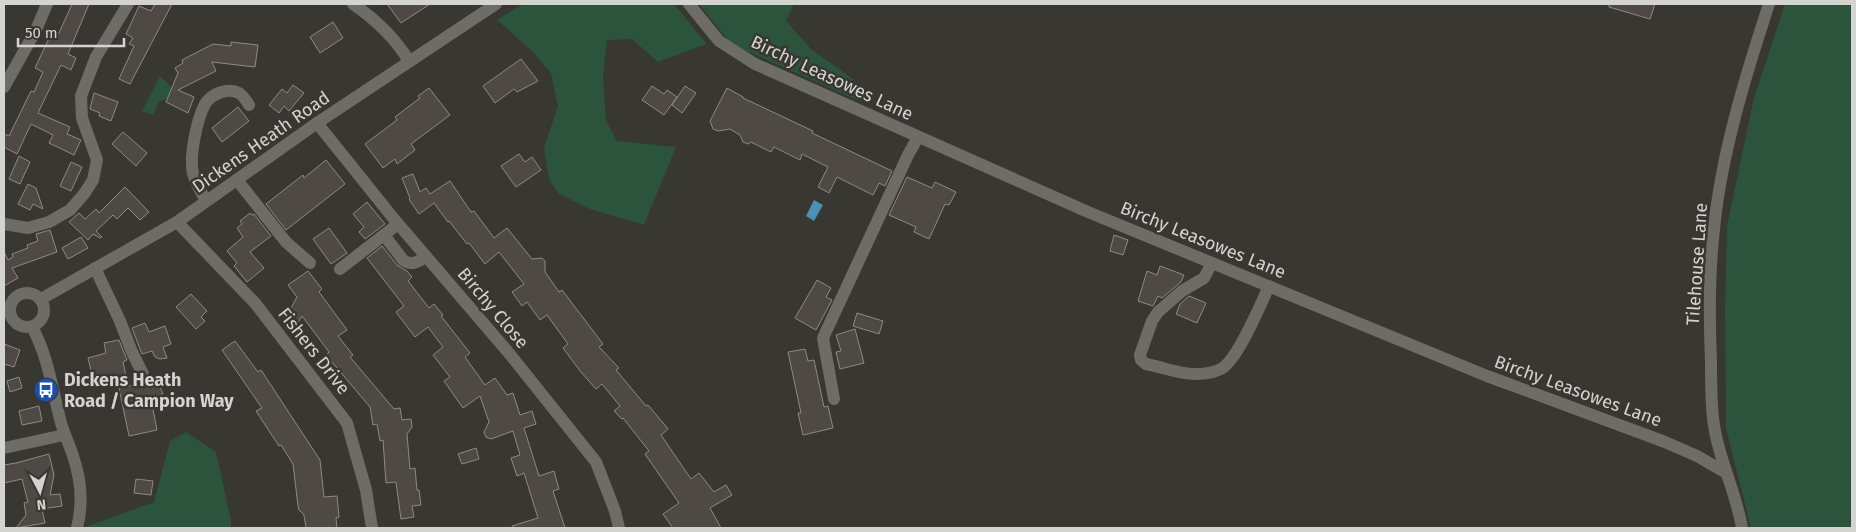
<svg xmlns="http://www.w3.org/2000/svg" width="1856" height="532" viewBox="0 0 1856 532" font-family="'Fira Sans',sans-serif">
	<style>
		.green { fill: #2c543d }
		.water { fill: #4991b7 }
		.building { fill: #4f4946; stroke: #8f8985 }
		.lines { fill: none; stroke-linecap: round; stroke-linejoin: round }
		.minor { stroke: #6e6c66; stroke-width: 12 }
		.labels { text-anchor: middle; stroke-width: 5; stroke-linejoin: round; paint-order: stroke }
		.street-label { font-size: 18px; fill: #d3d3cf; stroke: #383731 }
		.poi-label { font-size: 18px; font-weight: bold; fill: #d3d3cf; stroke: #383731; text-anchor: start }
	</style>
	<rect width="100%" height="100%" fill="#383731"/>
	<!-- green -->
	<g class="green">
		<polygon points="523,4 674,4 707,44 658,62 632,39 607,40 603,76 606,121 617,141 676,147 644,225 590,209 559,194 549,179 544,148 558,106 551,73 531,50 497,20"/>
		<polygon points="699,4 794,4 786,21 812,50 853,79 857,100 731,44"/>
		<polygon points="1785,4 1852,4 1852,528 1751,528 1726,428 1725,308 1727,226 1754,98"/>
		<polygon points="160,76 174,90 170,97 159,102 153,115 142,111"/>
		<polygon points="186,432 216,452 231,521 231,528 83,528 154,502 170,441"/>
	</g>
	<!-- water -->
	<polygon class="water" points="814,200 823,205 814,221 806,216"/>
	<!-- building -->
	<g class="building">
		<polygon points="72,4 89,4 68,54 76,58 71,70 61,65 38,113 70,127 67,134 81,140 74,155 49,143 53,135 31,124 17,154 4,147 4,134 9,136 31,91 34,92 43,72 35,68 53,30 59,33"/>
		<polygon points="155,4 172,4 130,84 119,79 134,46 129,44 133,38 126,34 139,6 151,11"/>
		<polygon points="387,4 430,4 401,23"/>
		<polygon points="1609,4 1655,4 1650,19 1609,7"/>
		<polygon points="333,22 343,38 320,53 310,37"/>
		<polygon points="231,42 258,45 255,67 212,62 216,71 178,90 194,97 188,113 166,102 178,73 175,68 183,63 182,60 213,44 231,46"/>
		<polygon points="521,59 538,81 517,92 514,89 495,103 483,86"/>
		<polygon points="293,85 304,93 289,111 284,106 279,113 269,105 282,89 287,93"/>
		<polygon points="652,86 664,94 667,90 677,97 664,115 642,100"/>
		<polygon points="685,86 696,93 682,113 672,105"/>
		<polygon points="429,88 450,115 411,144 415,150 397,164 395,159 383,168 365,144 397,120 395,117 420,98 418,96"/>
		<polygon points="727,88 743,97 743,98 813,131 812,133 892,171 885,186 879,183 873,195 837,177 829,193 818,187 828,167 802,154 800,160 774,147 771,152 751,142 748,144 743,142 740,135 730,129 718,131 713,129 710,121"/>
		<polygon points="94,93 118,102 111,121 99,116 100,113 90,109"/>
		<polygon points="238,107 249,121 222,142 212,128"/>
		<polygon points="123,132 147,153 136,166 112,144"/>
		<polygon points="519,154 525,162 532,157 541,170 516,187 501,166"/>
		<polygon points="19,156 30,162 20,184 9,179"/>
		<polygon points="326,160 345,184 286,230 266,204 303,175 304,178"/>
		<polygon points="71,162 82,167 71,191 60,186"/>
		<polygon points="413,174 420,192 426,188 430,194 450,181 471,212 474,211 494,238 507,228 532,259 542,258 545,261 545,272 559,292 562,290 603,344 599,347 619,368 616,370 646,406 648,405 668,429 661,435 691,479 699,473 714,492 726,485 732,495 710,508 721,528 673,528 663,514 679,503 645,454 649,451 623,418 622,419 614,411 620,406 602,384 596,389 581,372 563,348 568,344 547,315 540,320 527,302 522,306 512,292 524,284 499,252 485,264 469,243 467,244 449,221 448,222 434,203 419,214 409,199 410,198 402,178"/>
		<polygon points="907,177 932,188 935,182 956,192 949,205 945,204 929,239 914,232 916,227 889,215"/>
		<polygon points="28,184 36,188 43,209 33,204 30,210 18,204"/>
		<polygon points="125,187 149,212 140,220 128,208 117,219 113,215 96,231 102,237 100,238 93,234 88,240 69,222 79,213 85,219 96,209 99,213"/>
		<polygon points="367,202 385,224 365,239 359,232 364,227 353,214"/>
		<polygon points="250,213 252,215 254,214 271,236 250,252 264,268 247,282 234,266 237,263 227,251 243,237 237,228 242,224 240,221"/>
		<polygon points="329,228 347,253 331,264 313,239"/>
		<polygon points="50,230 57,252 12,268 18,278 4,286 4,252 8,260 13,257 12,254 28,248 27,245 38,241 36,234"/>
		<polygon points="1114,235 1128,240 1123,255 1110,251"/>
		<polygon points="81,237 88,248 68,259 62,248"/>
		<polygon points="382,246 397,265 407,271 412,277 408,281 429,308 434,304 443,315 441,316 470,353 465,357 485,385 495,378 507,395 513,393 520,415 532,411 536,424 524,428 539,476 554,471 559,489 553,491 565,528 513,528 512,526 538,518 524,473 517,476 511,458 520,455 513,431 491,439 486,437 484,432 489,422 480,396 463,408 444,381 450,377 433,355 443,347 428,327 415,337 396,312 404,306 367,258"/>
		<polygon points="1160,266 1184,275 1181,282 1162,298 1158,296 1153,306 1138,301 1147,271 1157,275"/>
		<polygon points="308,271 322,289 319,292 347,330 338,336 353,355 350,357 394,409 400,408 402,420 411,419 412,427 407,434 410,469 415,468 417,490 419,490 421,505 412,506 414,517 401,519 396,482 386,483 383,440 380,441 377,424 373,425 370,407 326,355 329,352 302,316 296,326 285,319 297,297 288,285"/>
		<polygon points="817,280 831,288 826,297 832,300 816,330 795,318"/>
		<polygon points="191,294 207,311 201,317 205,321 196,329 176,307"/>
		<polygon points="1189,296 1206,303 1197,323 1176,314 1180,304"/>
		<polygon points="857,313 883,321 879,334 853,326"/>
		<polygon points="145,323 149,332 165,326 171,344 163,347 167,358 160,359 155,357 152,351 142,354 132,328"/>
		<polygon points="855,329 864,363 840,369 836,352 841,351 836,335"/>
		<polygon points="119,340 127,360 123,362 126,376 94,383 88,358 106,353 104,343"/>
		<polygon points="235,341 258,372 261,370 320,460 324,497 337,496 339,517 336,518 337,528 306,528 304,515 299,510 298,506 293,464 281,445 279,446 256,411 262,408 222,350"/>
		<polygon points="4,344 20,350 14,367 4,364"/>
		<polygon points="805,349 808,361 814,360 824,407 828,406 833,428 803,435 798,413 801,413 788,352"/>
		<polygon points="19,377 22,388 10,392 7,381"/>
		<polygon points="156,378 163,394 151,399 157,430 129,436 119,388 144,383"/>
		<polygon points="39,406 42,421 22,425 19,411"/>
		<polygon points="476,448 479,459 462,464 458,454"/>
		<polygon points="49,454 54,475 50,495 60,494 62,506 42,509 45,523 16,528 26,515 24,503 28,502 22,479 4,483 4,465 16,463"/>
		<polygon points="136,479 153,481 151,495 134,493"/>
	</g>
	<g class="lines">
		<!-- minor -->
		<g class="minor">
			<path d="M353,4C375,19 395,38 409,61"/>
			<polyline points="689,4 719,41 755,64 1088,212 1487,376 1665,442 1697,456 1725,472"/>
			<polyline points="4,87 36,30 47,4"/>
			<polyline points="317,123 394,219 508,352 596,462 615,511 619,528"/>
			<polyline points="237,180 286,242 310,263"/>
			<path d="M206,201C202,193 195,183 193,173C189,157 197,119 205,104C211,94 228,87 239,93C243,95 247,102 249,105"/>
			<polyline points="177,222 255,303 347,423 366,490 372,528"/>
			<polyline points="4,224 28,228 49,222 70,210 84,194 93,180 97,160 82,118 81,96 96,57 128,4"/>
			<path d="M384,235L403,260C411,266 418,262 426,257"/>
			<path d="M1212,263L1204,278L1182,291L1158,312L1152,321L1140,355L1141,360L1146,364C1162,367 1179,374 1195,374C1205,374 1216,373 1224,367C1240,354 1260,306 1269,286"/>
			<polyline points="95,268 120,321 132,352 143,374"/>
			<polyline points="340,269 398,224"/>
			<circle cx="27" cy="310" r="17"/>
			<polyline points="41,299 177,222 317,123 496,4"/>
			<path d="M32,327C48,356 52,388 60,419C63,432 69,443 73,456C81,479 83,504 77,528"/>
			<polyline points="834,399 823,338 908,155 918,137"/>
			<polyline points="4,448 64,435"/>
			<path d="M1742,528C1736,491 1717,456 1713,418C1711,400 1711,380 1711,361C1709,316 1709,273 1714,229C1721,155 1746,74 1769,4"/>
		</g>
	</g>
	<!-- icons -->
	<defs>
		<g id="bus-disc" transform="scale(1.25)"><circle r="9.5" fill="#1a4fb4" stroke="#383731"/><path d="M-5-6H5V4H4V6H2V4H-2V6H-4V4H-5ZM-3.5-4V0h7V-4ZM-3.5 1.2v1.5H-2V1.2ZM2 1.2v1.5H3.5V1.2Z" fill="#fff"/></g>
	</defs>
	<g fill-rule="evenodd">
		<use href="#bus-disc" x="46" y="390"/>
	</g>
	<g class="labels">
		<!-- street labels -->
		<g class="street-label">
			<text transform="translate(832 78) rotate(25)" y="6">Birchy Leasowes Lane</text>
			<text transform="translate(261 142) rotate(-35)" y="6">Dickens Heath Road</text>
			<text transform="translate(1203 240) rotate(22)" y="6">Birchy Leasowes Lane</text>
			<text transform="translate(1697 264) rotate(-86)" y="6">Tilehouse Lane</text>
			<text transform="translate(493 308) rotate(50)" y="6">Birchy Close</text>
			<text transform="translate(314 351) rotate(52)" y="6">Fishers Drive</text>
			<text transform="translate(1578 391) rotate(20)" y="6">Birchy Leasowes Lane</text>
		</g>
		<!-- poi labels -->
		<g class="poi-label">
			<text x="64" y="386">Dickens Heath<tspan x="64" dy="21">Road / Campion Way</tspan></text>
		</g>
	</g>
	<!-- border -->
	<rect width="1856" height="532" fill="none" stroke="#d3d3cf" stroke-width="10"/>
	<!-- north arrow -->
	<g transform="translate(40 492) rotate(174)" stroke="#383731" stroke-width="4" paint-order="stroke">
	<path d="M0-4L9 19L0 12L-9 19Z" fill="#d3d3cf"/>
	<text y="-8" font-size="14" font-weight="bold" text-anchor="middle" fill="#d3d3cf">N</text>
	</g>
	<!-- scale -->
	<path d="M18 38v8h106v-8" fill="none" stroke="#d3d3cf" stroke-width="2.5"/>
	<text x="25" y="38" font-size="15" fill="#d3d3cf" stroke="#383731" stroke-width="4" paint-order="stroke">50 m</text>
</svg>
